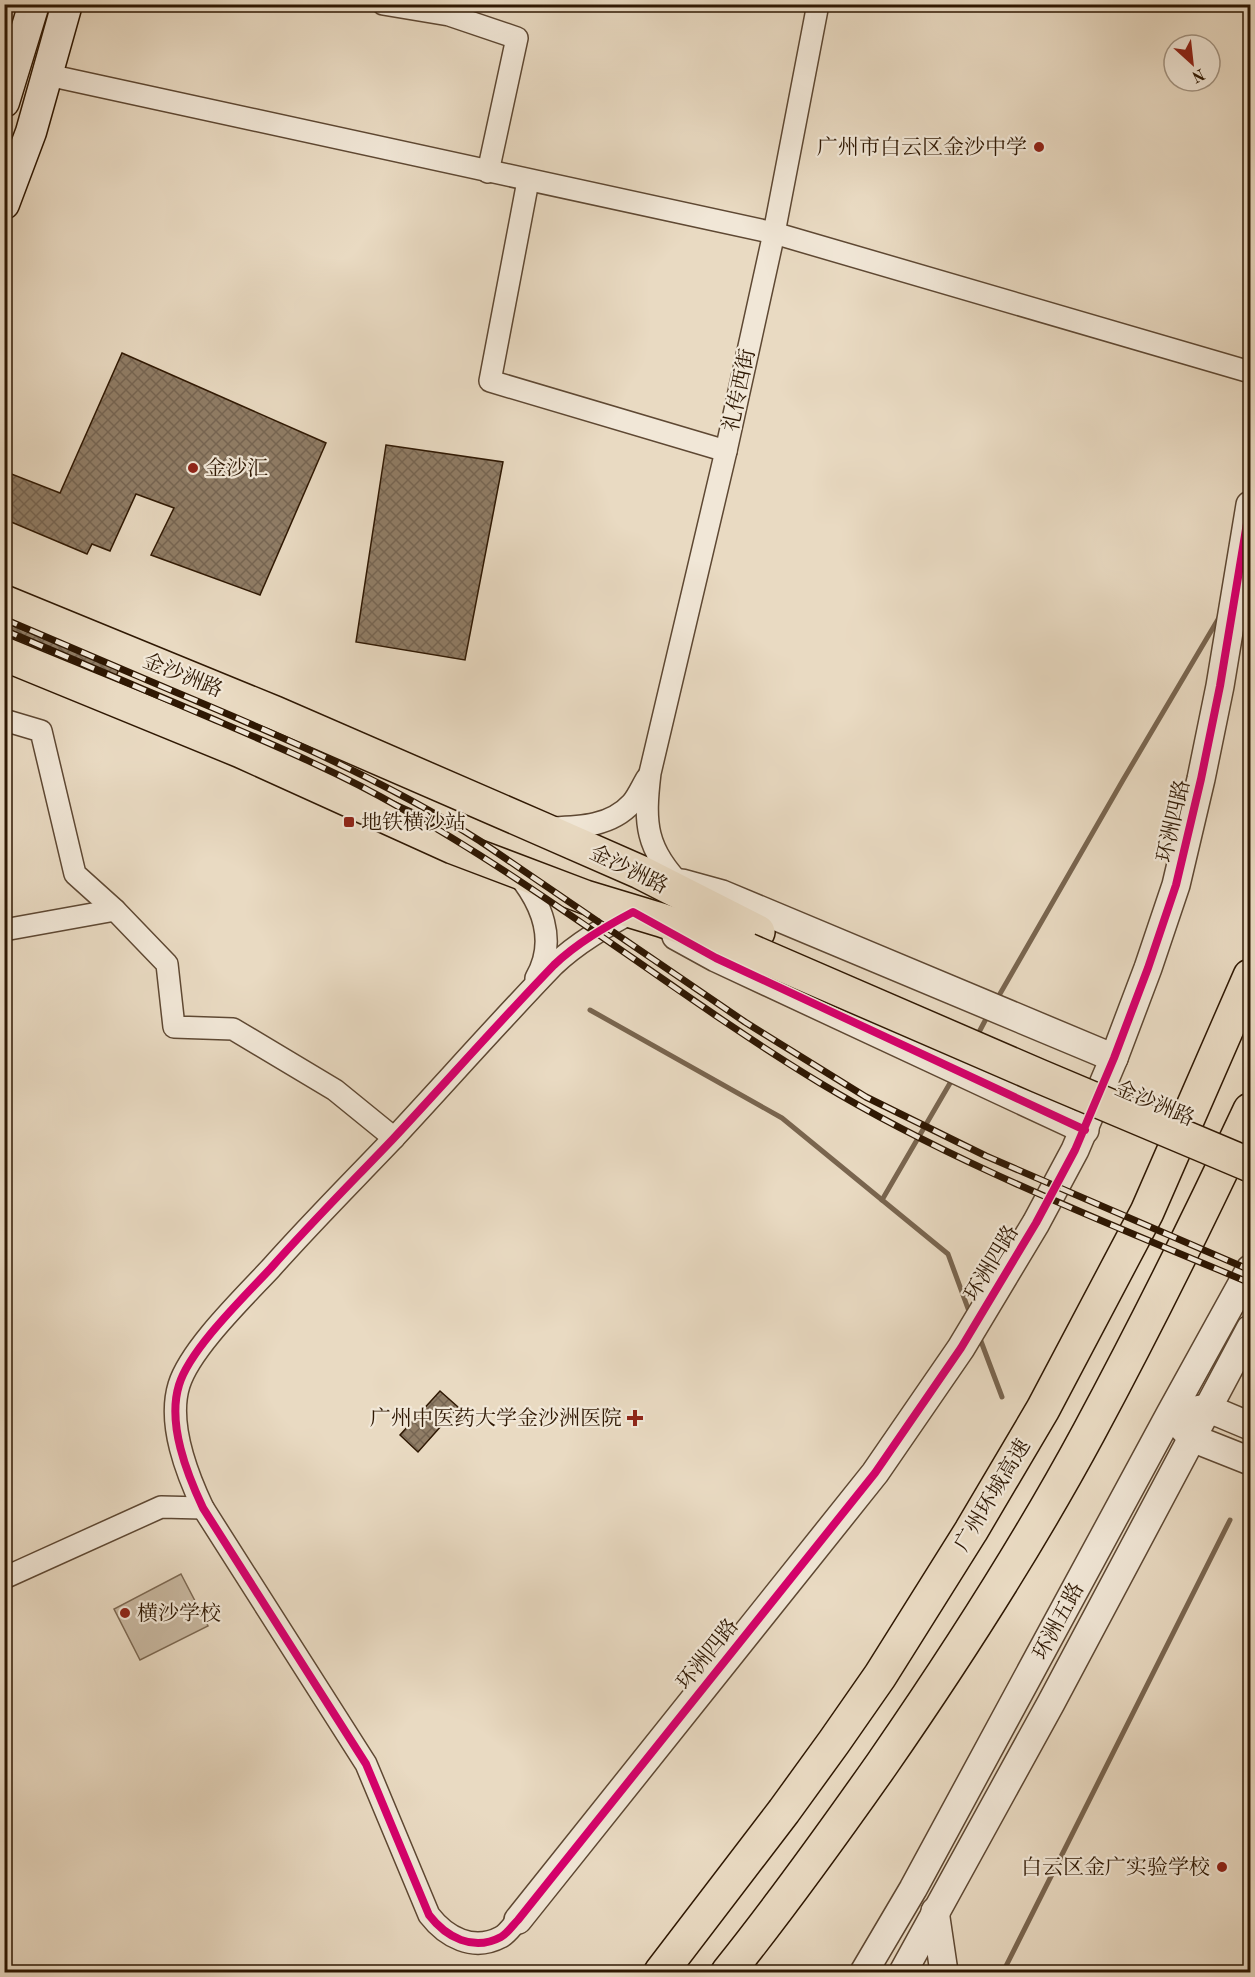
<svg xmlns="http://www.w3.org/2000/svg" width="1255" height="1977" viewBox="0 0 1255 1977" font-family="'Old Standard TT','Noto Serif SC',serif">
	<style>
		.park { fill: #c9b9a2; stroke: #7c6852; stroke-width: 1.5 }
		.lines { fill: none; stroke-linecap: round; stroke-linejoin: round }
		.stream { stroke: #79654f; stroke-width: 5 }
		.building { fill: url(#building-cross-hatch); stroke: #2f1803; stroke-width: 1.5 }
		.minor-casing { stroke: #5e4833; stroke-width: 24 }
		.tertiary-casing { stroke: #5e4833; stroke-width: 30 }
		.secondary-casing { stroke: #2f1803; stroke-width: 33 }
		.primary-casing { stroke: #2f1803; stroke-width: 36 }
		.motorway-casing { stroke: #2f1803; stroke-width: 36 }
		.minor { stroke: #f1e7d7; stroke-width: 21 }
		.tertiary { stroke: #f1e7d7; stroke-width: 27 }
		.secondary { stroke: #f1e7d7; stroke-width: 30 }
		.primary { stroke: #e9dac2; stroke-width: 33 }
		.motorway { stroke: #e9dac2; stroke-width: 33 }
		.rail-casing { stroke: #2f1803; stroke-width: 7 }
		.rail { stroke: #f1e7d7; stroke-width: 4.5; stroke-dasharray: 14; stroke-linecap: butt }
		.primary-bridge-casing { stroke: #2f1803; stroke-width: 36; stroke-linecap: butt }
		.primary-bridge { stroke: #e9dac2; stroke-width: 33 }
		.cycleway-casing { stroke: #f1e7d7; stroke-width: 11 }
		.cycleway { stroke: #d6006c; stroke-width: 8 }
		.poi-dot { fill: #8f2418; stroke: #f1e7d7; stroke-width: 2 }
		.labels { text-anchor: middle; stroke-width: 4.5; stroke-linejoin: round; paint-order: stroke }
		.poi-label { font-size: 21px; fill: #2f1803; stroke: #f1e7d7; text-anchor: end }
		.street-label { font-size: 21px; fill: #2f1803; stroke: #f1e7d7 }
	</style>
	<defs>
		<pattern id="building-cross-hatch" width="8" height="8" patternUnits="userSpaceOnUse" patternTransform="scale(1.5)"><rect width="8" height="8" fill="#907d66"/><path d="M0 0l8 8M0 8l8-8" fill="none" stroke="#766552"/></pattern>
	</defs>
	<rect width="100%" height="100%" fill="#e9dac2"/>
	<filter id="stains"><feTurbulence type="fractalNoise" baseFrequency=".00333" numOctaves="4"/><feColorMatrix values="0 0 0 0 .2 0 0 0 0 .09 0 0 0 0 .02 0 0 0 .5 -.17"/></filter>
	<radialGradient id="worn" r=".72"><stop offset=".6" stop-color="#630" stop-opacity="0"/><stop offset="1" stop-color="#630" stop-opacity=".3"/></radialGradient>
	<!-- park -->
	<polygon class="park" points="181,1574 208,1626 140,1660 114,1609"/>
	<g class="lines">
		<!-- stream -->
		<g class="stream">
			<polyline points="997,999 1123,780 1220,616"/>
			<polyline points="590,1010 782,1118 948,1254 970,1314"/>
			<polyline points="977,1036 988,1015"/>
			<polyline points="882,1200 953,1078"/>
			<polyline points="979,1336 1002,1397"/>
			<polyline points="1004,1970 1230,1520"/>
		</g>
	</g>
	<!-- building -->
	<g class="building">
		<polygon points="122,353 326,443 260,595 151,555 174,508 136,494 110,551 92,544 87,554 4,519 4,471 60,493"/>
		<polygon points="386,445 503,462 465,660 356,642"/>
		<polygon points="4,622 119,669 115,679 11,637 4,636"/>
		<polygon points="440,1391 458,1407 418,1452 400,1435"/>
	</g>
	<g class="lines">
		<!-- minor casing -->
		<g class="minor-casing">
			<g id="minor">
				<polyline points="383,4 449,15 517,38 488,172"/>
				<polyline points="48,75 774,233 1250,372"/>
				<polyline points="528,181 490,381 726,451"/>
				<polyline points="4,720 41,731 75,874 115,910 167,964 174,1027 233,1029 335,1090 394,1138"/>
				<path d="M552,828C581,827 611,826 632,803C638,796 642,786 647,778"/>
				<path d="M516,872C541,902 558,940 536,978"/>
				<path d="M683,887C645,849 644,823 650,773L726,451L774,233L818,4"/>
				<polyline points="4,930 115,910"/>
				<polyline points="4,1578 161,1507 203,1508"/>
				<path d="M518,1920C513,1925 507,1934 501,1937C473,1952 446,1937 429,1915L366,1764L203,1508C187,1474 167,1424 179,1385C190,1349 244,1297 271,1268C310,1224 352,1182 393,1139C447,1081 499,1022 554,965C577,943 605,927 633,912"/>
			</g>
		</g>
		<!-- tertiary casing -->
		<g class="tertiary-casing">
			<g id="tertiary">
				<polyline points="682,883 722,894 1114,1058"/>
				<polyline points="676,936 716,958 1085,1130"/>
				<polyline points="1189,1411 1207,1408 1250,1426"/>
				<polyline points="1181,1426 1192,1438 1250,1461"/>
				<polyline points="935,1911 944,1972"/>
				<polyline points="518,1920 875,1473 961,1348 1036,1223 1075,1150 1114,1058 1148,968 1176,885 1201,779 1220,686 1250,505"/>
				<polyline points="864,1972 913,1889 1170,1414 1250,1269"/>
				<polyline points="903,1972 1051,1703 1250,1329"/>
			</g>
		</g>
		<!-- secondary casing -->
		<g class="secondary-casing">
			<g id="secondary">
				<polyline points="4,102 34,4"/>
				<polyline points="4,204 31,132 67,4"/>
			</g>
		</g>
		<!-- primary casing -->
		<g class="primary-casing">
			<g id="primary">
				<polyline points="4,602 275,713 542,829 640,872 758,932"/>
				<polyline points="4,654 241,751 453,847 585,897 661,920 748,950"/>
			</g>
		</g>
		<!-- motorway casing -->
		<g class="motorway-casing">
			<g id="motorway">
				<polyline points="661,1972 784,1811 834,1742 880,1676 971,1531 1043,1409 1147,1212 1250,976"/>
				<path d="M728,1972C782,1905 832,1835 882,1764C956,1657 1027,1547 1089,1432C1146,1326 1199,1219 1250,1110"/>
			</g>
		</g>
		<!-- minor -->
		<use href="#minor" class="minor"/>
		<!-- tertiary -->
		<use href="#tertiary" class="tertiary"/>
		<!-- secondary -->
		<use href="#secondary" class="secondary"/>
		<!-- primary -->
		<use href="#primary" class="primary"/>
		<!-- motorway -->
		<use href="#motorway" class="motorway"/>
		<!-- rail casing -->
		<g class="rail-casing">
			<g id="rail">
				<path d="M4,619C61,643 116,667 173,691C278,735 383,779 480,841L745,1022L866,1097L986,1156L1250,1270"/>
				<path d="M4,630C74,660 144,690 213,719C276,746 340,773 399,807C546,889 677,996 820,1083C954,1164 1106,1222 1250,1283"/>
			</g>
		</g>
		<!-- rail -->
		<use href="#rail" class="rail"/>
		<!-- primary-bridge casing -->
		<g class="primary-bridge-casing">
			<polyline id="primary-bridge" points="748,950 1039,1076 1250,1165"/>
		</g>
		<!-- primary-bridge -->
		<use href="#primary-bridge" class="primary-bridge"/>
		<!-- cycleway casing -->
		<g class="cycleway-casing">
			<path id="cycleway" d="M1085,1130L716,958L633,912C605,927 577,943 554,965C499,1022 447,1081 393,1139C352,1182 310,1224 271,1268C244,1297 190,1349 179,1385C167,1424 187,1474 203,1508L366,1764L429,1915C446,1937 473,1952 501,1937C507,1934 513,1925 518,1920L875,1473L961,1348L1036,1223L1075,1150L1114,1058L1148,968L1176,885L1201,779L1220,686L1250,505"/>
		</g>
		<!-- cycleway -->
		<use href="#cycleway" class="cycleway"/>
	</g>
	<!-- markers -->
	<g class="poi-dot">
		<circle cx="1039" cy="147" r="6"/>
		<circle cx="193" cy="468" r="6"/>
		<rect x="343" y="816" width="12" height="12" rx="3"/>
		<path d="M632 1409h6v6h6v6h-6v6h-6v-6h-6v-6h6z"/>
		<circle cx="125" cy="1613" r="6"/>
		<circle cx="1222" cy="1867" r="6"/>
	</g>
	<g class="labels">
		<!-- poi labels -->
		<g class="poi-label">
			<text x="1027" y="154">广州市白云区金沙中学</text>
			<text x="205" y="475" text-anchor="start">金沙汇</text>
			<text x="361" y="829" text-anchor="start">地铁横沙站</text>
			<text x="622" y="1425">广州中医药大学金沙洲医院</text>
			<text x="137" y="1620" text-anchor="start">横沙学校</text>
			<text x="1210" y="1874">白云区金广实验学校</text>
		</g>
		<!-- street labels -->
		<g class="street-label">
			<text transform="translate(739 390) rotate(-78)" y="7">礼传西街</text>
			<text transform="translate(183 675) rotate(22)" y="7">金沙洲路</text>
			<text transform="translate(1173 821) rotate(-77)" y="7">环洲四路</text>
			<text transform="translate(629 869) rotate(26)" y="7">金沙洲路</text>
			<text transform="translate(1155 1103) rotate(23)" y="7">金沙洲路</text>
			<text transform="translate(991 1263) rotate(-59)" y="7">环洲四路</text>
			<text transform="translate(992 1495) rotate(-59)" y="7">广州环城高速</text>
			<text transform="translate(1058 1621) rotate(-62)" y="7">环洲五路</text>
			<text transform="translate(707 1654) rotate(-51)" y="7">环洲四路</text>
		</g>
	</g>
	<!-- margin -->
	<rect width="1255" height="1977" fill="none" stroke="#e9dac2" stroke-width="24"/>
	<rect x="6" y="6" width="1243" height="1965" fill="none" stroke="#2f1803" stroke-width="3"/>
	<rect x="12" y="12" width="1231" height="1953" fill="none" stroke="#2f1803" stroke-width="1.5"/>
	<!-- north arrow -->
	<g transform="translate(1192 63) rotate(153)"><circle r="28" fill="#f1e7d7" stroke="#a39482" stroke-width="1.5"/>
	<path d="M0-4.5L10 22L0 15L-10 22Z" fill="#8f2418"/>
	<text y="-9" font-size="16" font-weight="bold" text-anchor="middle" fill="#2f1803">N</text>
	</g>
	<rect width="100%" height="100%" filter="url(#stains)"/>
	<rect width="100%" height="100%" fill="url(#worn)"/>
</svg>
